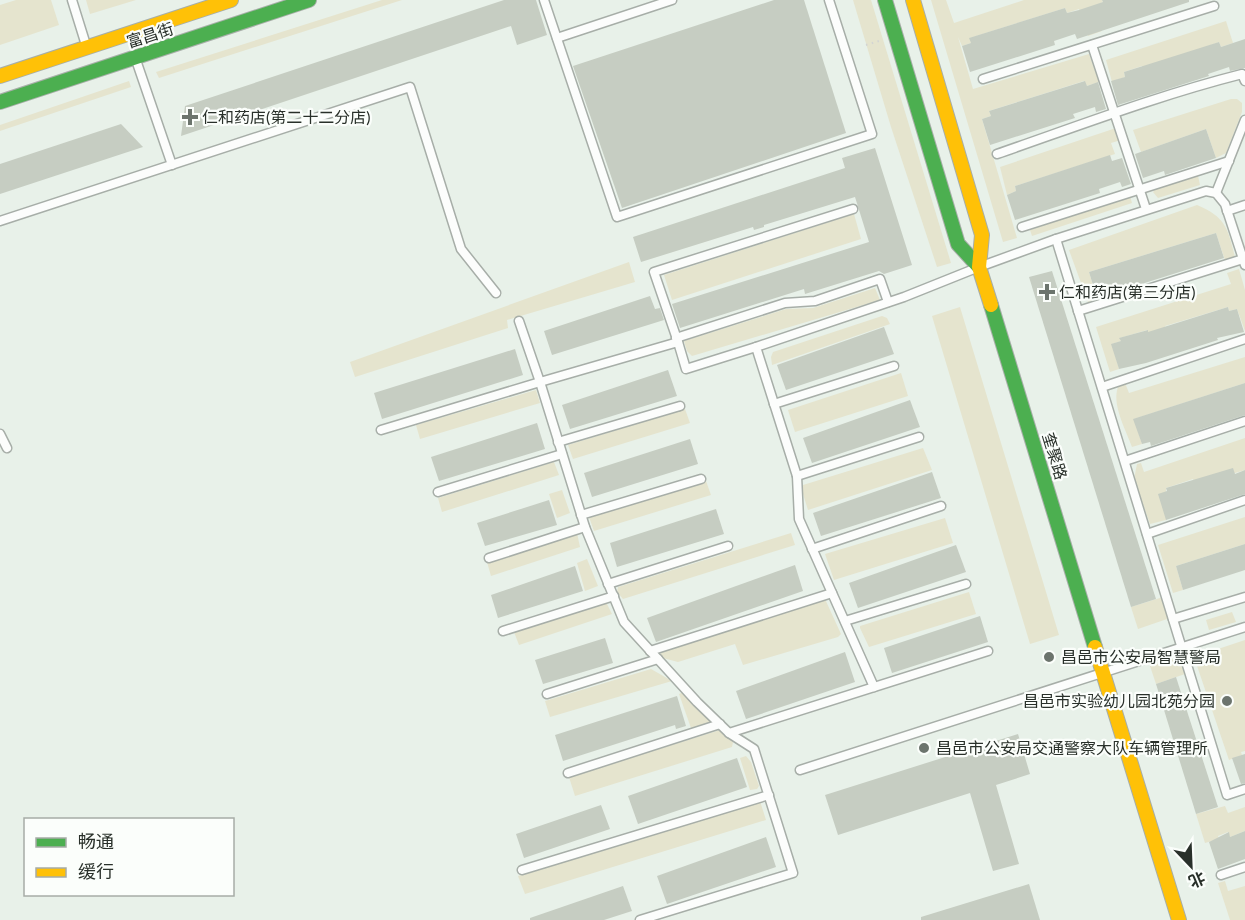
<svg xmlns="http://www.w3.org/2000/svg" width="1245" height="920" viewBox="0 0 1245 920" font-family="Lato,'Noto Sans SC',sans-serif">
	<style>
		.green { fill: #e5e4ce }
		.building { fill: #c6cdc2 }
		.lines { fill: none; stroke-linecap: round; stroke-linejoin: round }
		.lane-casing { stroke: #a7aea8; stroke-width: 11 }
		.fast-casing { stroke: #a7aea8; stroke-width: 16 }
		.slow-casing { stroke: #a7aea8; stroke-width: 16 }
		.path { stroke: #d3d5d3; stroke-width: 2; stroke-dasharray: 1.5 4.5; stroke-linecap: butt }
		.lane { stroke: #fcfdfc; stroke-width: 8 }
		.fast { stroke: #4caf50; stroke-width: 14 }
		.slow { stroke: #ffc107; stroke-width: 14 }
		.poi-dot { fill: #6c746d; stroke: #fbfefb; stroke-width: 2 }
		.labels { text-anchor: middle; stroke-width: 4.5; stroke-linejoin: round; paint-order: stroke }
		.street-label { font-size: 16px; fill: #29302a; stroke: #fbfefb }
		.poi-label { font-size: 16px; fill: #29302a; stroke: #fbfefb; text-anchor: start }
	</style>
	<rect width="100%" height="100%" fill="#e8f1e9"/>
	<!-- green -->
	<g class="green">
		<polygon points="16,0 51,0 59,25 0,45 0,5"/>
		<polygon points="86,0 136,0 90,14"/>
		<polygon points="382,0 402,0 159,78 156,72"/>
		<polygon points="853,0 871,0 951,263 937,267 891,127"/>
		<polygon points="931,0 946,0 954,23 1024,0 1102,0 1103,2 1094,6 1102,31 1088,36 1079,9 1067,13 1065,8 970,38 971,43 962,46 958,37 973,89 1089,54 1099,82 1087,86 1084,81 989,111 991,116 982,119 1017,238 1003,242"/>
		<polygon points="1226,21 1233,43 1221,47 1219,42 1143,70 1142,66 1124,72 1125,77 1112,82 1106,60"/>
		<polygon points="129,81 131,87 0,131 0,125"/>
		<polygon points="1231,99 1237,99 1242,103 1242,112 1226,153 1216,158 1206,129 1141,152 1133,130"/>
		<polygon points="1116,128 1121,140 1111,143 1115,154 1015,186 1016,191 1007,195 1000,167"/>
		<polygon points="1198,176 1200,185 1158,198 1153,192 1156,188"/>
		<polygon points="1130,196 1132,203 1032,236 1030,230"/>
		<path d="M1197,205C1226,217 1228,229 1235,257L1225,260L1216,233L1089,272L1097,299L1088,302L1069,250Z"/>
		<polygon points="854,214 861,239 672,300 664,275"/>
		<polygon points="629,262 635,282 507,320 508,328 355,377 350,362"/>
		<polygon points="1239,269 1245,290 1245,331 1237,309 1229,311 1228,307 1165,326 1166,331 1150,336 1147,330 1120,338 1121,341 1112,344 1119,369 1110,372 1096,327 1231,284 1227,273"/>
		<polygon points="875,288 880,300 692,356 687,351 684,341 786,309 813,308"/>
		<polygon points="960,307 1059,635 1030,644 932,316"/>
		<polygon points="882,316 887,318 890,324 772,365 771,357 773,352"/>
		<path d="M1245,357V383L1134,419L1142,444L1132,447C1126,430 1110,402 1119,385L1125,383L1129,393Z"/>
		<polygon points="901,373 908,396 795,432 788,410"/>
		<polygon points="536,390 540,403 420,439 416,425"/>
		<polygon points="685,409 690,423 573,459 568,445"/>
		<polygon points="1245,438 1245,470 1195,485 1193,479 1166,488 1166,520 1150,524 1134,479 1137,464 1141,463 1144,472"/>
		<polygon points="923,448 932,470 808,510 803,494 803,485"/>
		<polygon points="554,462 559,475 442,512 438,498"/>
		<polygon points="706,481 711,495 594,531 589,517"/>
		<polygon points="562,490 570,513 557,518 549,494"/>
		<polygon points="1245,517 1245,544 1176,566 1183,590 1173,593 1158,545"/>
		<polygon points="945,518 953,543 834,580 825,554"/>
		<polygon points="577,533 580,547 491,576 487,562"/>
		<polygon points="791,533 795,545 623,599 617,592 618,587"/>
		<polygon points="587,559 598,586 585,591 577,563"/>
		<polygon points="969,592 976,614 869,647 860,628 860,626"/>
		<polygon points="1163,597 1170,618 1138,629 1131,607"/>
		<polygon points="825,599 841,634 838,637 743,665 735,644 678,662 663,658 659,651"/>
		<polygon points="606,602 612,614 519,645 514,632"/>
		<polygon points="1232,612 1236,622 1209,630 1206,620"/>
		<polygon points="1245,640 1245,751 1241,752 1242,755 1229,760 1194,657"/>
		<polygon points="1180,657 1185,674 1156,684 1150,666"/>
		<polygon points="651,669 672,681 550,717 545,701"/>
		<polygon points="684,692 712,722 691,728 679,694"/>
		<polygon points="720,730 733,742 732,747 575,796 569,777"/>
		<polygon points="746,756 751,762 759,786 757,789 750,790 740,758"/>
		<polygon points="760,801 766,820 525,894 518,876"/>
		<polygon points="1225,806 1228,813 1245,807 1245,831 1230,837 1228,832 1218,836 1219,839 1205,843 1196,814"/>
		<polygon points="1225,881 1228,891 1245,886 1245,920 1230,920 1218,883"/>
	</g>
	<!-- building -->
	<g class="building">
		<polygon points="504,0 536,0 547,35 517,45 511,26 181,136 185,106"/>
		<polygon points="774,0 804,0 846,133 622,208 573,66"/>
		<polygon points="1102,0 1189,0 1189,2 1077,39 1075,34 1054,41 1055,45 970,72 962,46 971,43 969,38 1065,8 1067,13 1079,10 1103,2"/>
		<polygon points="1245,39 1245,68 1230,71 1229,67 1208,74 1209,76 1118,105 1111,81 1125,77 1124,72 1219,42 1221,47"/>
		<polygon points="1085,81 1087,86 1098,82 1106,109 1096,112 1095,107 1073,114 1075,118 990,145 982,119 991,116 989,111"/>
		<polygon points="121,124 143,147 0,194 0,164"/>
		<polygon points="1206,129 1216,158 1165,175 1164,171 1143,178 1135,154"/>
		<polygon points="875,148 912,265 884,274 879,271 805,294 804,289 680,328 672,304 869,242 855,197 764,225 764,227 754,230 753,227 641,262 633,237 845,168 842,158"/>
		<polygon points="1110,155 1112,161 1122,158 1131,184 1122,187 1120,182 1099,189 1100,193 1015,220 1007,195 1016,191 1015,186"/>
		<polygon points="1216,233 1224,258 1097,298 1089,272"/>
		<polygon points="1052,271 1156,599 1131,607 1029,277"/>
		<polygon points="650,296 655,309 660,308 664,320 552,355 544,331"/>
		<polygon points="1228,307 1229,311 1237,309 1244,332 1217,338 1218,340 1146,363 1119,369 1111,344 1121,341 1119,338 1148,330 1148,332"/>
		<polygon points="884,327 894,354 786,390 777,365"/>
		<polygon points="515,349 523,375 382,419 374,393"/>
		<polygon points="668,370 677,396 570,429 562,405"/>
		<polygon points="1245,383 1245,415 1151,446 1150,442 1142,444 1133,419"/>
		<polygon points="910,400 920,427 812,463 803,438"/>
		<polygon points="537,423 545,449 439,481 431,457"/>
		<polygon points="690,439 698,464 592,497 584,473"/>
		<polygon points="1233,468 1235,474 1245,470 1245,494 1166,520 1158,494 1167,491 1166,488"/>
		<polygon points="932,472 941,498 821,536 813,513"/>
		<polygon points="549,500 557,525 485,546 477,523"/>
		<polygon points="716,509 724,534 617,567 610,543"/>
		<polygon points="1245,544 1245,570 1183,590 1176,566"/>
		<polygon points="956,545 966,572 858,608 849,583"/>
		<polygon points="795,565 803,591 656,642 647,618"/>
		<polygon points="575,566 583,591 498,618 491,595"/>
		<polygon points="980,616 988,642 892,673 884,648"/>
		<polygon points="605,638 613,663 543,684 535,660"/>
		<polygon points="845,652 855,682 746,719 736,691"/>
		<polygon points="1176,677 1218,807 1196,814 1156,684"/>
		<polygon points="677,696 686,726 676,729 675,725 563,761 555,735"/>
		<polygon points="1018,734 1030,774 996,785 1019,864 993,871 970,793 838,835 825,795"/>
		<polygon points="1245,754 1245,783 1241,784 1232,758"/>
		<polygon points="737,758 747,787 638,824 628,796"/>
		<polygon points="601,805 610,829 524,858 516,834"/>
		<polygon points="1245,831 1245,859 1218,869 1209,842 1229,832 1230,837"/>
		<polygon points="766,837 776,867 667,904 657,876"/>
		<polygon points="1029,884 1040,920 921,920 921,917"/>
		<polygon points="623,886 632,911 604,920 530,920 530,918"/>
	</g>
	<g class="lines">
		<!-- lane casing -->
		<g class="lane-casing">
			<g id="lane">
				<polyline points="72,0 86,45"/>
				<polyline points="544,0 617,217 872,134 829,0"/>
				<polyline points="557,38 672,0"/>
				<polyline points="1092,45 1146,209"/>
				<polyline points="136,60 172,165"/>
				<polyline points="983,79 1214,6"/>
				<path d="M997,154C1078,126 1159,95 1242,74L1245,81"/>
				<polyline points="1216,193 1245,120"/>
				<polyline points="1227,211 1245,205"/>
				<polyline points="0,221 410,87 461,249 496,293"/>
				<polyline points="1022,227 1229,161"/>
				<polyline points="1056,239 1227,795 1245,789"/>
				<polyline points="1078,311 1243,259"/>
				<polyline points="676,338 785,303 815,301 880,279 888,302"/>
				<polyline points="678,342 654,272 853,209"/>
				<polyline points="1102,387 1245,339"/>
				<polyline points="774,404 894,366"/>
				<polyline points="381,430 540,382 519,321"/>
				<polyline points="0,434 7,448"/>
				<polyline points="558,442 680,406"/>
				<polyline points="1125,461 1245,421"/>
				<polyline points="797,476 919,437"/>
				<polyline points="438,492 562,454"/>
				<polyline points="581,515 701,479"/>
				<polyline points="1147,534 1245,500"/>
				<polyline points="812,549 941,506"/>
				<polyline points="489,558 585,527"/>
				<polyline points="608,584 728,546"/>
				<polyline points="1173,619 1245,597"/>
				<polyline points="845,621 966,584"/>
				<polyline points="503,631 614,596"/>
				<polyline points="650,651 832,593"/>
				<polyline points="874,687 799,519 797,476 756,347 904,297 979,267 1056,239 1206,191 1216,193 1225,204 1245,265"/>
				<polyline points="547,694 658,659"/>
				<polyline points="729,733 988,651"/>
				<polyline points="800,770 1245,627"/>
				<polyline points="568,773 720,724"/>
				<polyline points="522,870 769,795"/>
				<polyline points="1221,875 1245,867"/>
				<polyline points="640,920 793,873 754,749 729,733 697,702 624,622 585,527 540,382 678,342 686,369 756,347"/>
			</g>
		</g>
		<!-- fast casing -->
		<g class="fast-casing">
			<g id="fast">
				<polyline points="885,0 958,244 979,267"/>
				<polyline points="0,102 309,0"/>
				<polyline points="991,305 1095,647"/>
			</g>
		</g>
		<!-- slow casing -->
		<g class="slow-casing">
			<g id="slow">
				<polyline points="913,0 982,235 979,267 991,305"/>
				<polyline points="0,76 231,0"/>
				<polyline points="1095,647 1179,920"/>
			</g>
		</g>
		<!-- path -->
		<polyline class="path" points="866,45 879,41"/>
		<!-- lane -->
		<use href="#lane" class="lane"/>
		<!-- fast -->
		<use href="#fast" class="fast"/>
		<!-- slow -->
		<use href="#slow" class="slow"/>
	</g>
	<!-- markers -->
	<g class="poi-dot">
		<path d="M187 108h6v6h6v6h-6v6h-6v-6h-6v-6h6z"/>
		<path d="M1044 283h6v6h6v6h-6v6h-6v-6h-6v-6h6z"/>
		<circle cx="1049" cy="657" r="6"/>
		<circle cx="1227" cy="701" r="6"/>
		<circle cx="924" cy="748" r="6"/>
	</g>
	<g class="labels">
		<!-- street labels -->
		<g class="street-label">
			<text transform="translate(150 35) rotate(-18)" y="6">富昌街</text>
			<text transform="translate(1055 456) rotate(73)" y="6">奎聚路</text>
		</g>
		<!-- poi labels -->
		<g class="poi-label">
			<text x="202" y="123">仁和药店(第二十二分店)</text>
			<text x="1059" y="298">仁和药店(第三分店)</text>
			<text x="1061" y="663">昌邑市公安局智慧警局</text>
			<text x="1215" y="707" text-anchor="end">昌邑市实验幼儿园北苑分园</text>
			<text x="936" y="754">昌邑市公安局交通警察大队车辆管理所</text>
		</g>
	</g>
	<!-- legend -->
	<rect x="24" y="818" width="210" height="78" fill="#fbfefb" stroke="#a7aca7" stroke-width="1.5"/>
	<rect x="36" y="838" width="30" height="9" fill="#4caf50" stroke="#a7aca7" stroke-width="1.5"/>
	<text x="78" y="848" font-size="18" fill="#29302a">畅通</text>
	<rect x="36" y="868" width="30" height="9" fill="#ffc107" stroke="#a7aca7" stroke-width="1.5"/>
	<text x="78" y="878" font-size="18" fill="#29302a">缓行</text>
	<!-- north arrow -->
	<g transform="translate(1191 866) rotate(157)" stroke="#fbfefb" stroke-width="4.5" paint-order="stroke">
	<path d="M0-4.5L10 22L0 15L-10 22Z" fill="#29302a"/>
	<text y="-9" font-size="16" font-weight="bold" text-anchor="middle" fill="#29302a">北</text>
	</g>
</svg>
